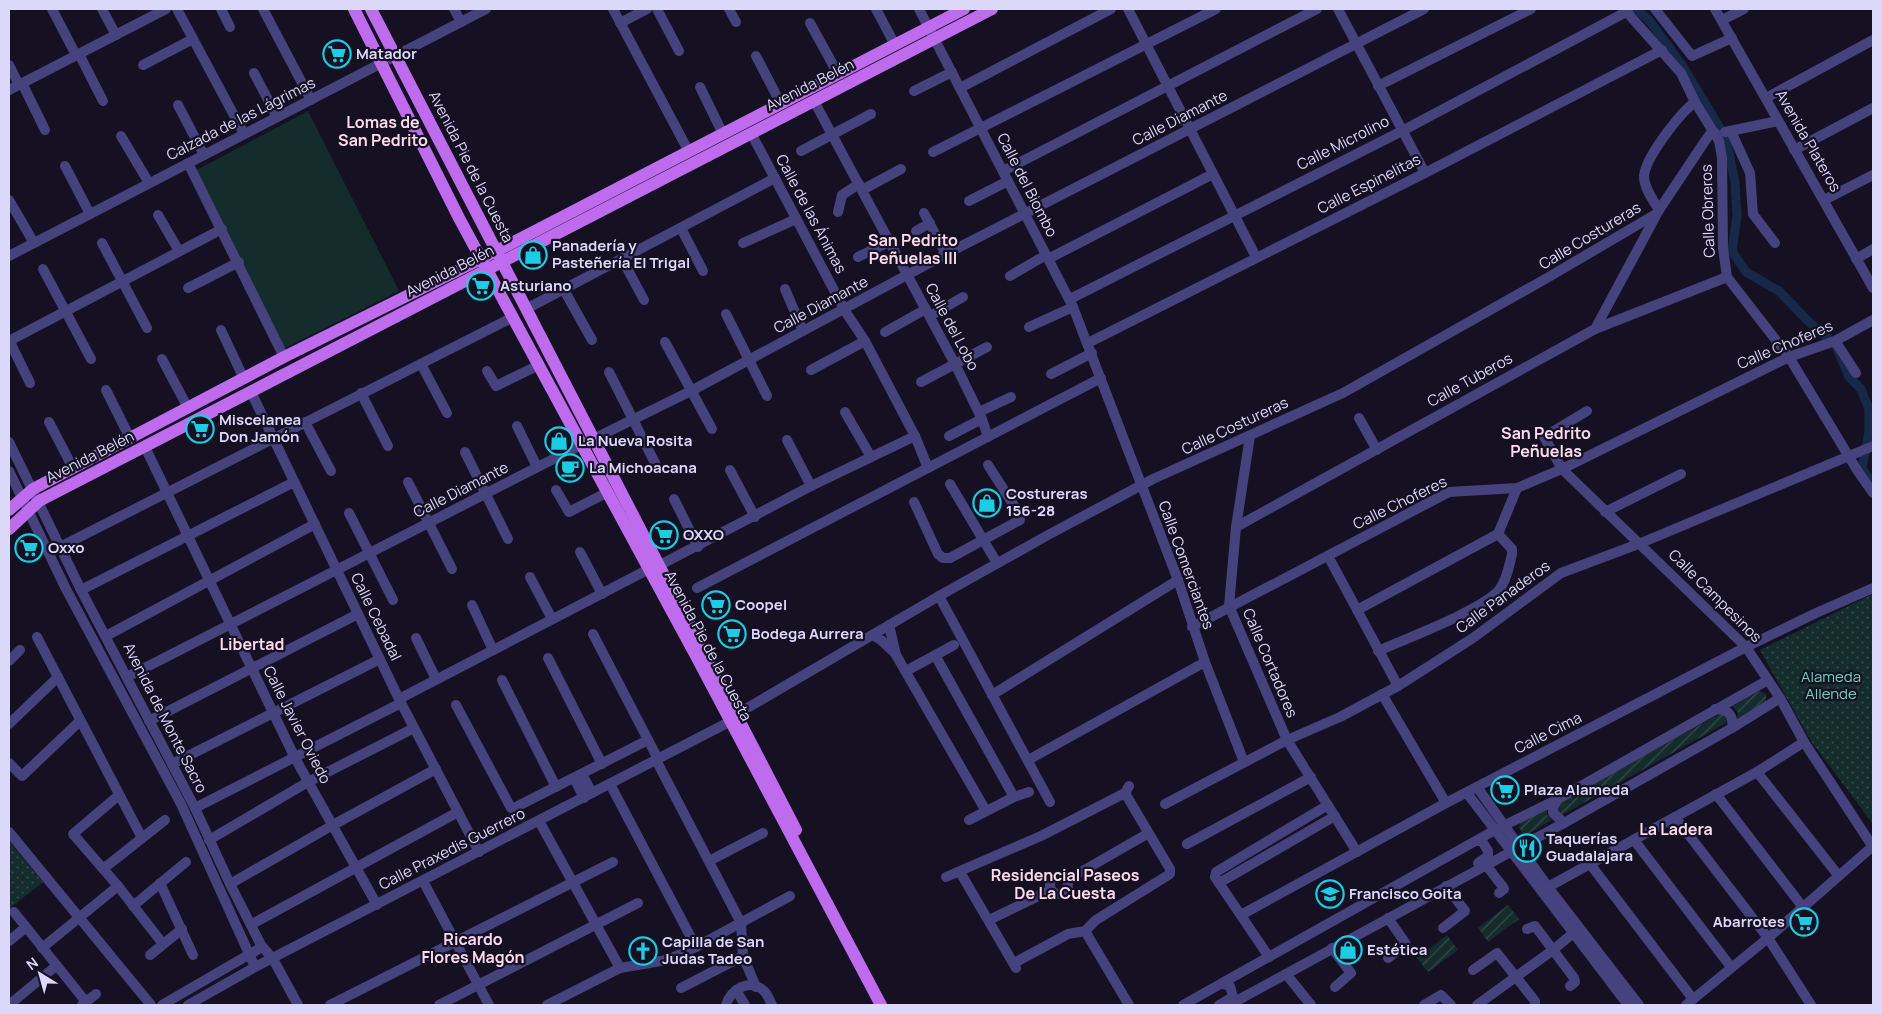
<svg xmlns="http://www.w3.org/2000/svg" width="1882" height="1014" viewBox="0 0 1882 1014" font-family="Manrope,sans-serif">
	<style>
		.park { fill: url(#park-dots) }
		.garden { fill: url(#garden-furrows) }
		.pitch { fill: #152c2c }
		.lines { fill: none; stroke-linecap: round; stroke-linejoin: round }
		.canal { stroke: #162948; stroke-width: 9 }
		.minor { stroke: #45427d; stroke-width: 10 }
		.major { stroke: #be6ced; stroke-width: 12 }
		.labels { text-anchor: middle; stroke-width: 4.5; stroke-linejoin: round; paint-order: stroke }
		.poi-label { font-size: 15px; font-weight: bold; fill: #dcd8fa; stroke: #151123; text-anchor: start }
		.street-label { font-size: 15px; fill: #dcd8fa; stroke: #151123 }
		.park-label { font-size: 15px; fill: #6cd2ba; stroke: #151123 }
		.neighbourhood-label { font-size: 16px; font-weight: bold; fill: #fbdaee; stroke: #151123 }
	</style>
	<defs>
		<pattern id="park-dots" width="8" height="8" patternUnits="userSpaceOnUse" patternTransform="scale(1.25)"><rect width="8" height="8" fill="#152c2c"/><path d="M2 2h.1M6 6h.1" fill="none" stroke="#364a4c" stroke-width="1.8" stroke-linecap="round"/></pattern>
		<pattern id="garden-furrows" width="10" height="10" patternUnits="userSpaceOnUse" patternTransform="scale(1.25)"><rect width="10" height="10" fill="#152c2c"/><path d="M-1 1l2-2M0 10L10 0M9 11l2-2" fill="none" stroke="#364a4c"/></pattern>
	</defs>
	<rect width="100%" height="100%" fill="#151123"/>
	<!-- park -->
	<g class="park">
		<polygon points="1873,594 1873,824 1811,741 1760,650"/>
		<polygon points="9,841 43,882 9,909"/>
	</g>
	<!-- garden -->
	<g class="garden">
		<polygon points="1759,691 1766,694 1766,702 1737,718 1738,713 1733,706"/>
		<polygon points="1723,712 1728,720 1724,724 1571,810 1562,815 1556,811 1556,805"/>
		<polygon points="1547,807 1547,815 1552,820 1524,836 1519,827 1520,822"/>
		<polygon points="1508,905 1519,919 1488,942 1478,928"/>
		<polygon points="1447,935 1458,950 1428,972 1417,958"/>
	</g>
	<!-- pitch -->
	<polygon class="pitch" points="308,111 399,291 283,349 195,171"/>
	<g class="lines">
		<!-- canal -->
		<polyline class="canal" points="1636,9 1649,20 1682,65 1726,138 1735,183 1737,216 1732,251 1746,272 1779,291 1807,320 1836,346 1849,377 1861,389 1869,409 1869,432 1862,468 1873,484"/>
		<!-- minor -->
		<g class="minor">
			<polyline points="52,9 76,55"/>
			<polyline points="102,9 116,35"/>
			<polyline points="177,9 244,134"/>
			<polyline points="221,9 230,27"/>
			<polyline points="263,9 311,100"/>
			<polyline points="454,9 461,22"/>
			<polyline points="613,9 689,152"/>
			<polyline points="657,9 679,51"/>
			<polyline points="729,9 736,22"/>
			<polyline points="876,9 895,45"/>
			<polyline points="919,9 1073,307 1178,580 1205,662 1244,762"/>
			<polyline points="1128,9 1256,257"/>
			<polyline points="1338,9 1425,173"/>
			<polyline points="1624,9 1681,73 1695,102 1719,141 1722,158 1723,248 1727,277 1789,357 1857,470 1873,493"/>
			<polyline points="1655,9 1692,56 1732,38"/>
			<polyline points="1715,9 1873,288"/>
			<polyline points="1722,20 1744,9"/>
			<polyline points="620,23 647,9"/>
			<polyline points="810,23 838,74"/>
			<polyline points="79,54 103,101"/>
			<polyline points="756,56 781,104"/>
			<polyline points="9,65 19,85"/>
			<polyline points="143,65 193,39"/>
			<polyline points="254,73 277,117"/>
			<polyline points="22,83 45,130"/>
			<polyline points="1378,86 1531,9"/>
			<polyline points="700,87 723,134"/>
			<polyline points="960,88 1111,9"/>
			<polyline points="9,90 166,9"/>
			<polyline points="914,91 952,72"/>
			<polyline points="1766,98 1873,40"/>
			<polyline points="814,101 955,364 982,419 988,437"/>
			<polyline points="178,105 204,155"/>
			<polyline points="1731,131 1750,173 1753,214 1775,243"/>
			<polyline points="1725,132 1778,121"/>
			<polyline points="751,133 845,311 865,341 915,436 928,468"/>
			<polyline points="121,136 149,183"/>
			<polyline points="1794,150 1873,108"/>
			<polyline points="801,151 871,114"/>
			<polyline points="933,152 1216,9"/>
			<polyline points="188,163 284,357"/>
			<polyline points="65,166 90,214"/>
			<polyline points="1003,171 1317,9"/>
			<polyline points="862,190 901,169"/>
			<polyline points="9,200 34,243"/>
			<polyline points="1824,200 1873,175"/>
			<polyline points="969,201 1008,181"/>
			<path d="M1659,210C1653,200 1645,189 1644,178C1643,160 1680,113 1695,102"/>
			<polyline points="838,212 842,195 859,184"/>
			<polyline points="924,213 946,254"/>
			<polyline points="158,215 179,251"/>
			<polyline points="681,228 703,271"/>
			<polyline points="916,231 930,223"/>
			<polyline points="102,243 147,328"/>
			<polyline points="743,243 796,219"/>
			<polyline points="9,256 486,9"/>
			<polyline points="858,257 889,242"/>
			<polyline points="622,259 644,300"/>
			<polyline points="1048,259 1213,174"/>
			<polyline points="1856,259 1873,249"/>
			<polyline points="43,269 91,359"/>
			<polyline points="1010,276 1046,255"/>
			<polyline points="188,288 239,262"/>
			<polyline points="785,289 803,331"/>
			<polyline points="564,290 592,340"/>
			<polyline points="1070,299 1402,131 1628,11"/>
			<polyline points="526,309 775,178"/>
			<polyline points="726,314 767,396"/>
			<polyline points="930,316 963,297"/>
			<polyline points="1029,327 1073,307"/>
			<polyline points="1595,329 1659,210 1703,144 1710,134 1715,133"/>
			<polyline points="221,330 244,379"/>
			<polyline points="885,332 926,309"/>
			<polyline points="9,340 30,383"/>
			<polyline points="9,341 222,229"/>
			<polyline points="1835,341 1856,373"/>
			<polyline points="665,342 712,429"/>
			<polyline points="1088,343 1425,173 1662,50"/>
			<polyline points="162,359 188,408"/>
			<polyline points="421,364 447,413"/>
			<polyline points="811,370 865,341"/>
			<polyline points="487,371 496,386 539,365"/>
			<polyline points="609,372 656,465"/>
			<polyline points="1051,374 1092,353"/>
			<polyline points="921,382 987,347"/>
			<polyline points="106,390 130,438"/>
			<polyline points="251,392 399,699 479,852"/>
			<polyline points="361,393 388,446"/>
			<polyline points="1587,411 1544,437 1562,469 1746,647 1780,698 1804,742 1873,847"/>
			<polyline points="845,412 871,457"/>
			<polyline points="979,412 1011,397"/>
			<polyline points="1359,418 1377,450"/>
			<polyline points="49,422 73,468"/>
			<polyline points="305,422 331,471"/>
			<polyline points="517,426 537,467"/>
			<polyline points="949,436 982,419"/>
			<polyline points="1250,436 1236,527 1229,606 1287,740 1357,852"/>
			<polyline points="787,440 811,486"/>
			<polyline points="9,442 81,590 195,808 230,884 261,945 273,959 298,1005"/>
			<polyline points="145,447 295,758 377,905"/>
			<polyline points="465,452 508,539"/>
			<polyline points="730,470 755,517"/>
			<polyline points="9,471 66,589 181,804 255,967"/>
			<polyline points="408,482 452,569"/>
			<polyline points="950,484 997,563"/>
			<polyline points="556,490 569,512 608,492"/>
			<polyline points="674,499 698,547"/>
			<polyline points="914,502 938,554 943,558 950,558 1020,520 1020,515 988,465"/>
			<polyline points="1605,512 1681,474"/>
			<polyline points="349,513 393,600"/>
			<polyline points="1236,527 1595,329 1727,277"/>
			<polyline points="60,547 513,317"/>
			<polyline points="580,552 602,594"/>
			<polyline points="1328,556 1398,686"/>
			<polyline points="660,565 811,486 915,436"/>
			<polyline points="530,577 552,619"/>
			<polyline points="697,588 1101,378"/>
			<polyline points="81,590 294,482"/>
			<polyline points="939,596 1050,802"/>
			<polyline points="472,605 493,650"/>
			<polyline points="1357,610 1498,534 1517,488"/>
			<polyline points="889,625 896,655 986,811"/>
			<polyline points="1192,627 1449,492 1517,488 1562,469 1789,357 1835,341 1873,320"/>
			<polyline points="593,634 658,759"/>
			<polyline points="872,635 881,640 895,653"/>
			<polyline points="106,636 315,524"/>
			<polyline points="37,637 142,838"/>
			<polyline points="416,638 436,679"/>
			<path d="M1378,651C1405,639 1482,610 1499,590C1507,580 1509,566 1512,554V549L1498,534"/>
			<polyline points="935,655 1014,797"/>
			<polyline points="548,658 602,764"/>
			<polyline points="9,661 20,650"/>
			<polyline points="906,671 954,645"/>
			<polyline points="127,677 573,449 691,391 946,254 1424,9"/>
			<polyline points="502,680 556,787"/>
			<polyline points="1382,694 1446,803"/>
			<polyline points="992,695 1178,580"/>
			<polyline points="399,699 649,569"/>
			<polyline points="456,705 511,808 514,808 648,740"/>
			<path d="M1715,709C1728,709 1734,715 1732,728"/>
			<polyline points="149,721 358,614"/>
			<polyline points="9,724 58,677"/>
			<polyline points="656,760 741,923 743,956 756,987"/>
			<polyline points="1028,760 1205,662"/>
			<polyline points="9,763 22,776 80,721"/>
			<polyline points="172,764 380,659"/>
			<polyline points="1757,772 1838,875"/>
			<polyline points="582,774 592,793"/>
			<polyline points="574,778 584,798"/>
			<polyline points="610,784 696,947"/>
			<polyline points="1477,787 1548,887 1639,1005"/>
			<polyline points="1467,793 1628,1005"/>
			<polyline points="1716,794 1802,906"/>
			<polyline points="119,795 73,834 118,886 163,944"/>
			<polyline points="1558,799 1553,807 1553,813 1564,823"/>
			<polyline points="1165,804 1287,740 1340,717 1398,686 1473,638 1561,573 1641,543 1873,446"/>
			<polyline points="195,808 401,703"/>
			<polyline points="1675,817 1768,938 1811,1005"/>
			<polyline points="969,820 1014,797 1029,792"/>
			<polyline points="539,821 620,968"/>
			<polyline points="9,832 151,1005"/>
			<polyline points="209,840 308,782 414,728"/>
			<polyline points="1634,840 1731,967"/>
			<polyline points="1477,841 1482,841 1488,851 1488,856 1478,863"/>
			<polyline points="1187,844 1311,777"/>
			<polyline points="709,861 763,833"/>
			<polyline points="1590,864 1693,999"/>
			<polyline points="1486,865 1503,887 1504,889 1499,893"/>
			<polyline points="103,869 165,820"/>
			<polyline points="960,872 1016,968"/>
			<circle cx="1059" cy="885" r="9"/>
			<polyline points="946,877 1041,836 1125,793 1129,786"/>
			<polyline points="1067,880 1147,834"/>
			<polyline points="423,881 489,1005"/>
			<polyline points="160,883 193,955"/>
			<polyline points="1219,883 1335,816"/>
			<polyline points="230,884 333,825 436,769"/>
			<polyline points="1548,887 1757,772 1804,742"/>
			<polyline points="133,906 186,862"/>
			<polyline points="14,912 86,1002"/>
			<polyline points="1241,915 1446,803 1746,647 1816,613 1873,588"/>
			<polyline points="1388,918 1406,944 1388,958"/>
			<polyline points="989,920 1051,890"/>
			<polyline points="252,924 458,812"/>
			<polyline points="1443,928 1465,911 1446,886"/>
			<polyline points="1527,929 1535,926 1574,978 1575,982 1570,986"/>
			<polyline points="1085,931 1129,1005"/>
			<polyline points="9,941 25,928"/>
			<polyline points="42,948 118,886"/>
			<polyline points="1332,948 1351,973 1335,987"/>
			<polyline points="150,955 182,929"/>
			<polyline points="1269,957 1219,883 1215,877 1216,872 1328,805"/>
			<polyline points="1014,963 1068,934 1085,931 1096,920 1170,874 1170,869 1125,793"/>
			<polyline points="1473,970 1497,953 1535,1001 1535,1005"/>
			<polyline points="1286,974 1311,1005"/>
			<polyline points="681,988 743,956"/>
			<polyline points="736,990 745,1005"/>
			<polyline points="9,1005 56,966"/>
			<polyline points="82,1005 96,994"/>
			<polyline points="162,1005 262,947"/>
			<polyline points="188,1005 255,967 731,721 737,714 939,596 1048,535 1153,479 1343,393 1547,278 1656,214"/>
			<polyline points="330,1005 613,862"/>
			<polyline points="439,1005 638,903"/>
			<polyline points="547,1005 620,968 667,960 696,947 790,896"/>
			<path d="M726,1005C730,990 750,977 764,991C768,995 770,1001 772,1005"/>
			<polyline points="1183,1005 1495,830 1558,799 1768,680"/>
			<polyline points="1219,1005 1233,997 1230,986 1223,984"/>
			<polyline points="1229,1005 1564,823 1732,728 1780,698"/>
			<polyline points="1424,1005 1441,995 1451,1005"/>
			<polyline points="1477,1005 1553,950 1578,929"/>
			<polyline points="1686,1005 1768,938 1873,846"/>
		</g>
		<!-- major -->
		<g class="major">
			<polyline points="354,9 459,218 696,656 881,1005"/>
			<polyline points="371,9 796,830"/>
			<polyline points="9,510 33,489 284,357 475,262 964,9"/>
			<polyline points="9,529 39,501 992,9"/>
		</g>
	</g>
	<!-- icons -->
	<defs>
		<g id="supermarket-ring" transform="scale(1.4375)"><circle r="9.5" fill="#151123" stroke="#1bcde3" stroke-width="1.5"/><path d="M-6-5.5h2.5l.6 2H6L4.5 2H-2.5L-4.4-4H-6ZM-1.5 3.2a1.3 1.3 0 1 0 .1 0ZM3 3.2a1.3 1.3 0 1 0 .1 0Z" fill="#1bcde3"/></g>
		<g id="shop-ring" transform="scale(1.4375)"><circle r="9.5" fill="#151123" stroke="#1bcde3" stroke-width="1.5"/><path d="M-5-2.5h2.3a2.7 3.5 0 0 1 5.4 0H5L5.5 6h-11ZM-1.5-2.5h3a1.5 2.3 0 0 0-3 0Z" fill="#1bcde3"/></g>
		<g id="cafe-ring" transform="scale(1.4375)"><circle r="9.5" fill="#151123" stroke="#1bcde3" stroke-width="1.5"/><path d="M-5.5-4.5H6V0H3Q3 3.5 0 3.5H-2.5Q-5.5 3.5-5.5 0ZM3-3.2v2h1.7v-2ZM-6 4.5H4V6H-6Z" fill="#1bcde3"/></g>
		<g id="restaurant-ring" transform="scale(1.4375)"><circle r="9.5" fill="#151123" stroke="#1bcde3" stroke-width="1.5"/><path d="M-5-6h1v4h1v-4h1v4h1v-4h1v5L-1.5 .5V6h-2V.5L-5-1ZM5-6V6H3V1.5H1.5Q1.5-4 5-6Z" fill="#1bcde3"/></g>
		<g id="school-ring" transform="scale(1.4375)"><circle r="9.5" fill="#151123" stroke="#1bcde3" stroke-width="1.5"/><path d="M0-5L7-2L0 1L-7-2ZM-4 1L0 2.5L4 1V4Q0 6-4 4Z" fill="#1bcde3"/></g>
		<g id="church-ring" transform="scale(1.4375)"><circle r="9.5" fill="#151123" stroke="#1bcde3" stroke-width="1.5"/><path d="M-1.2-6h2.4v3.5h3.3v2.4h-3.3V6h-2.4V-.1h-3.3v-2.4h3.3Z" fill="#1bcde3"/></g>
	</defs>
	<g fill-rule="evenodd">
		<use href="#supermarket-ring" x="337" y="54"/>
		<use href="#shop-ring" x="533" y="255"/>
		<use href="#supermarket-ring" x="481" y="286"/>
		<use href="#supermarket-ring" x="200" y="429"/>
		<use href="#shop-ring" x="559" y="441"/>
		<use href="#cafe-ring" x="570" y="468"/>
		<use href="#shop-ring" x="987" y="503"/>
		<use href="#supermarket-ring" x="664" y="535"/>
		<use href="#supermarket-ring" x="29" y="548"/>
		<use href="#supermarket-ring" x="716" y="605"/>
		<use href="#supermarket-ring" x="732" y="634"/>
		<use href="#supermarket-ring" x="1505" y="790"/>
		<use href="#restaurant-ring" x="1527" y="848"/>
		<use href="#school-ring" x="1330" y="894"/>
		<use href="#supermarket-ring" x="1804" y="922"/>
		<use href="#shop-ring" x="1348" y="950"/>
		<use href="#church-ring" x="643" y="951"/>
	</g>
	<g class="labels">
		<!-- poi labels -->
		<g class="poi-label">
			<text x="356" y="59">Matador</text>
			<text x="552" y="251">Panadería y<tspan x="552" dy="17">Pasteñería El Trigal</tspan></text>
			<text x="500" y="291">Asturiano</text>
			<text x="219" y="425">Miscelanea<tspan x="219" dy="17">Don Jamón</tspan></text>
			<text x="578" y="446">La Nueva Rosita</text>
			<text x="589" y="473">La Michoacana</text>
			<text x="1006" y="499">Costureras<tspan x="1006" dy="17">156-28</tspan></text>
			<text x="683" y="540">OXXO</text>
			<text x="48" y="553">Oxxo</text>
			<text x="735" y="610">Coopel</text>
			<text x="751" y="639">Bodega Aurrera</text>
			<text x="1524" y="795">Plaza Alameda</text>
			<text x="1546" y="844">Taquerías<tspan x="1546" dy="17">Guadalajara</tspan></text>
			<text x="1349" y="899">Francisco Goita</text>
			<text x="1785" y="927" text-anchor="end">Abarrotes</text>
			<text x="662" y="947">Capilla de San<tspan x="662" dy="17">Judas Tadeo</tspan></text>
			<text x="1367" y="955">Estética</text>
		</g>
		<!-- street labels -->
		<g class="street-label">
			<text transform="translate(810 85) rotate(-27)" y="5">Avenida Belén</text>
			<text transform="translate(1180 118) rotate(-27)" y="5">Calle Diamante</text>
			<text transform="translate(241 119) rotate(-27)" y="5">Calzada de las Lágrimas</text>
			<text transform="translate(1808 141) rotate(60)" y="5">Avenida Plateros</text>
			<text transform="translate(1343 143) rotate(-27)" y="5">Calle Microlino</text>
			<text transform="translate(471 167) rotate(63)" y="5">Avenida Pie de la Cuesta</text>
			<text transform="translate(1369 184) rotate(-27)" y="5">Calle Espinelitas</text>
			<text transform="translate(1027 185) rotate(63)" y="5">Calle del Biombo</text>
			<text transform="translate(1708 211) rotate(-92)" y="5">Calle Obreros</text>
			<text transform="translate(811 214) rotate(62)" y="5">Calle de las Ánimas</text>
			<text transform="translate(1590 236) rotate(-31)" y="5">Calle Costureras</text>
			<text transform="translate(450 271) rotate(-27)" y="5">Avenida Belén</text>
			<text transform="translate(821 305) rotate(-28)" y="5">Calle Diamante</text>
			<text transform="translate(952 327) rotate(62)" y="5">Calle del Lobo</text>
			<text transform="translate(1785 345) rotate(-23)" y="5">Calle Choferes</text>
			<text transform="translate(1470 380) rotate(-29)" y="5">Calle Tuberos</text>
			<text transform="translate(1235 426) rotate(-25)" y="5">Calle Costureras</text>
			<text transform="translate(90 457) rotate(-27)" y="5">Avenida Belén</text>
			<text transform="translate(461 490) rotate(-27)" y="5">Calle Diamante</text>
			<text transform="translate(1400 503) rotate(-26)" y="5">Calle Choferes</text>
			<text transform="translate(1186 565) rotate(70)" y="5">Calle Comerciantes</text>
			<text transform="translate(1715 596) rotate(45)" y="5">Calle Campesinos</text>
			<text transform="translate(1503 597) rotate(-36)" y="5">Calle Panaderos</text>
			<text transform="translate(376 617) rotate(64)" y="5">Calle Cebadal</text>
			<text transform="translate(708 646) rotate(62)" y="5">Avenida Pie de la Cuesta</text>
			<text transform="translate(1270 663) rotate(67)" y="5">Calle Cortadores</text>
			<text transform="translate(165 718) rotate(63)" y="5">Avenida de Monte Sacro</text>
			<text transform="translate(297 725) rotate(63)" y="5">Calle Javier Oviedo</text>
			<text transform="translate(1548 733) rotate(-27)" y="5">Calle Cima</text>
			<text transform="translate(452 849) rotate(-27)" y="5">Calle Praxedis Guerrero</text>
		</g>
		<!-- park labels -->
		<g class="park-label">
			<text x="1831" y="682">Alameda<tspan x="1831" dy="17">Allende</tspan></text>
		</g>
		<!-- neighbourhood labels -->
		<g class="neighbourhood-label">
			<text x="383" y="128">Lomas de<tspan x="383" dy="18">San Pedrito</tspan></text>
			<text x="913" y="246">San Pedrito<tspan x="913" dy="18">Peñuelas III</tspan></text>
			<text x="1546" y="439">San Pedrito<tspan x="1546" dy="18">Peñuelas</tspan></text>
			<text x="252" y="650">Libertad</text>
			<text x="1676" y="835">La Ladera</text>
			<text x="1065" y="881">Residencial Paseos<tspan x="1065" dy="18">De La Cuesta</tspan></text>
			<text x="473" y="945">Ricardo<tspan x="473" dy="18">Flores Magón</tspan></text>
		</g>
	</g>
	<!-- border -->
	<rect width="1882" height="1014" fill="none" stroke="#dcd8fa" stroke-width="20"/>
	<!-- north arrow -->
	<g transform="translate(40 974) rotate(323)" stroke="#151123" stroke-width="4" paint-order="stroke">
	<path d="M0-4L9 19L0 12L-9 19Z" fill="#dcd8fa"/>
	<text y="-8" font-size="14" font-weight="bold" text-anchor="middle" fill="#dcd8fa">N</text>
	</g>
</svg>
